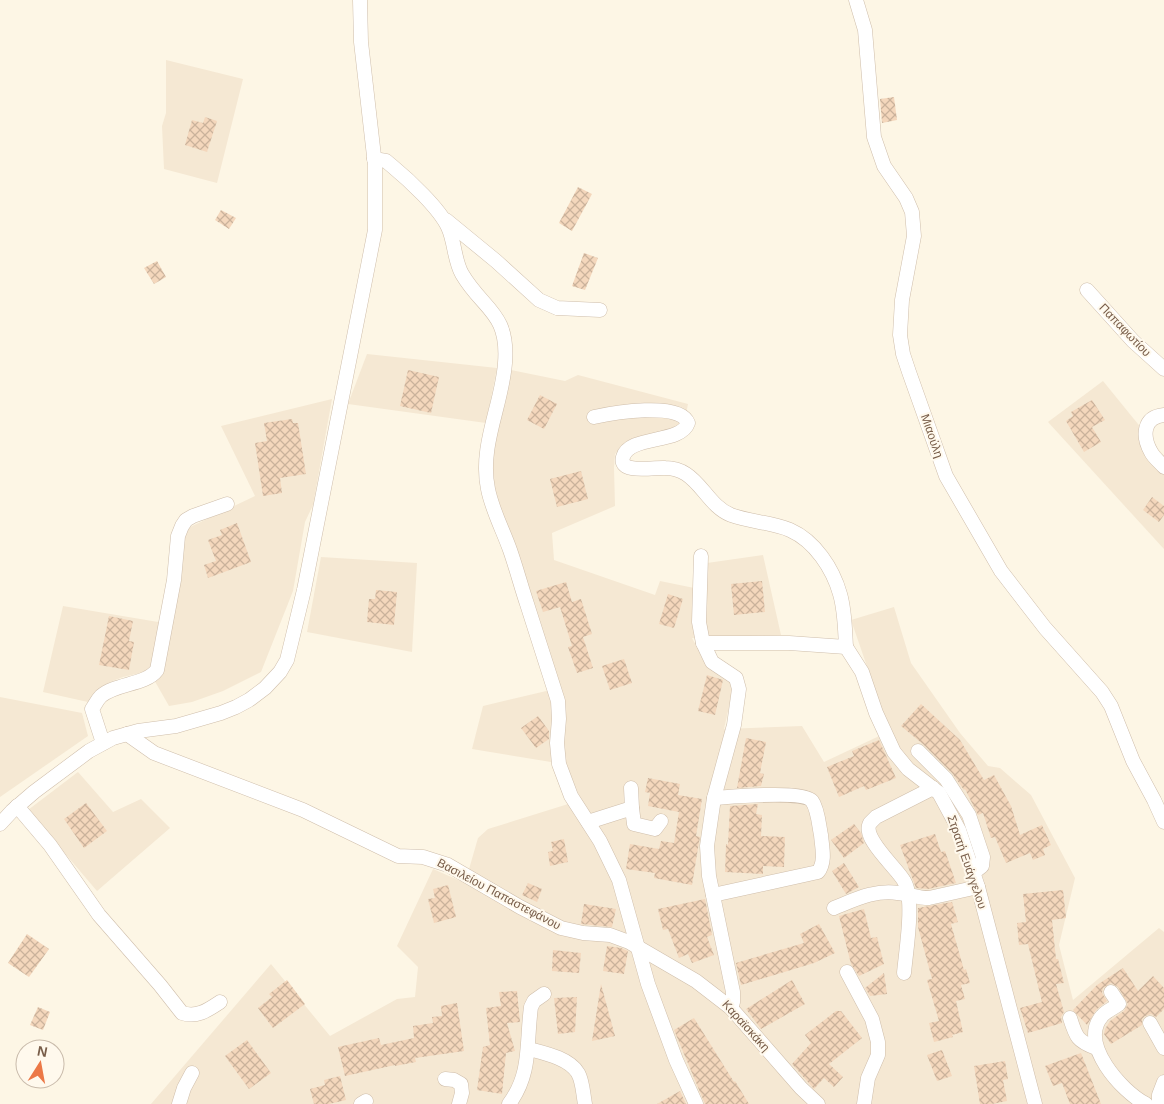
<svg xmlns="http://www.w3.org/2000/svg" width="1164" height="1104" viewBox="0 0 1164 1104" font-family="Helvetica,sans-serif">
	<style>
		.residential { fill: #f5e8d3 }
		.building { fill: url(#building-cross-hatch) }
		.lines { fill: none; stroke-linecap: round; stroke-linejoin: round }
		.minor-casing { stroke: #cfbeab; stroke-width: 15 }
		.minor { stroke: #fff; stroke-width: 14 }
		.labels { text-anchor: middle; stroke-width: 4; stroke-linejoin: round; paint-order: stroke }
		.street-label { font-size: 12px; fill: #785d49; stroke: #fff9ed }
	</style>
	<defs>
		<pattern id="building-cross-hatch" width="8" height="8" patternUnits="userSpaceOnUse" patternTransform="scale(1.25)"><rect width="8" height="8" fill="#f4d7bc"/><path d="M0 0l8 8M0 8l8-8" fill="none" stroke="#cab29b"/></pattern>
	</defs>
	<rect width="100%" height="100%" fill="#fdf6e5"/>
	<!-- residential -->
	<g class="residential">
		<polygon points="166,60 243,79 217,183 164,169 162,126 166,113"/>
		<polygon points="367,354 497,368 486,423 348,404"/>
		<polygon points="511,370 565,381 578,375 688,404 686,414 678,427 632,442 619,449 615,454 614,468 615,506 552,533 554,560 655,595 660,581 704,590 707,563 763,555 781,635 692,638 705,662 730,678 733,689 724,729 802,726 824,762 892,730 882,710 851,620 894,607 911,663 960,733 988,766 1000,768 1031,795 1075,878 1059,945 1073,1000 1159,928 1164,932 1164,1104 151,1104 271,964 330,1036 397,999 415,997 418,967 397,946 433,869 465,883 478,838 488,829 581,800 570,774 551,762 472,749 483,706 559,688 494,496 489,470"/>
		<polygon points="1103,381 1164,456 1164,549 1048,422"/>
		<polygon points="332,399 313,505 305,522 293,591 261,672 223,691 192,702 169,706 149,671 123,677 110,682 104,686 88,702 43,692 63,606 170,624 186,529 255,496 221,426"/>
		<polygon points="321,557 417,563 412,652 307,632"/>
		<polygon points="0,697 82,713 88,736 0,797"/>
		<polygon points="78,772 113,812 141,799 170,828 97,891 28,810"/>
	</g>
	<!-- building -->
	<g class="building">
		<polygon points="894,97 897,120 882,123 880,99"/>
		<polygon points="205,117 217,121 207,152 185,145 192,120 203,123"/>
		<polygon points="578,187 592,194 572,231 559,223"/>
		<polygon points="221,210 236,218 229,229 215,220"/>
		<polygon points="584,253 598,258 585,290 572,286"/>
		<polygon points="157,261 166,277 154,284 144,268"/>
		<polygon points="408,370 439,377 431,413 400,406"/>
		<polygon points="540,395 557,404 544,429 527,420"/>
		<polygon points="1092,400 1105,420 1092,427 1101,442 1084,452 1066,421 1073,416 1071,412"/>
		<polygon points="292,419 293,423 298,423 306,474 280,478 282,493 263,496 255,443 267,441 264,423"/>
		<polygon points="581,471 588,499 557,507 550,479"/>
		<polygon points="1152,497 1164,506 1164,515 1159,522 1143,510"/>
		<polygon points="237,523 251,562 208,578 204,565 216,561 208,540 222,535 220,530"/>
		<polygon points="762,581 765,612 734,615 731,584"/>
		<polygon points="566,582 572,602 581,599 592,634 583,637 593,668 577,673 568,647 572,646 560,607 543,612 536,591"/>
		<polygon points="376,590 397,592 394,625 367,622 369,599 375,599"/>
		<polygon points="668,594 683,599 674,628 659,624"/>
		<polygon points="109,616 133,621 129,641 134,642 129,670 99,665"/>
		<polygon points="624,659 632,683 610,690 602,666"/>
		<polygon points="707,675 723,680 715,715 698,711"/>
		<polygon points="921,704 960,740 984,780 994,775 1011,806 1020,835 1042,825 1051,845 1043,849 1045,855 1033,860 1030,853 1006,863 995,837 991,838 983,813 978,815 965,789 964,790 952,773 924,745 901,726"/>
		<polygon points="538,716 549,731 549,739 536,748 521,728"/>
		<polygon points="746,738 766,742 760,773 764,774 761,786 737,788"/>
		<polygon points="879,740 896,778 866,790 864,786 839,797 827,767 854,756 852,751"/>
		<polygon points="648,778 680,784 678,795 702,799 696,836 700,837 698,848 692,885 654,878 655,873 626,869 630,844 659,849 661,841 674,843 679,812 648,806 650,793 645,792"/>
		<polygon points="86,803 107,831 84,848 64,819"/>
		<polygon points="758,804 756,814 762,815 761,836 785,837 784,867 763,866 763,874 725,872 726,844 728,845 730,806"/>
		<polygon points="854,824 861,833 864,843 844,858 831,840"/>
		<polygon points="935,834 941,852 945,851 956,883 928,889 916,888 900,845"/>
		<polygon points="564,839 568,862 550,866 548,852 553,851 551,842"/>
		<polygon points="844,863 859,887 846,894 832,871"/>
		<polygon points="528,883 542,889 537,902 522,895"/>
		<polygon points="448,885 456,917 434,923 428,899 435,898 433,889"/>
		<polygon points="1063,890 1066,918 1052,920 1056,959 1058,959 1064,983 1056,984 1064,1012 1061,1017 1062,1023 1028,1033 1020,1008 1042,1002 1028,944 1019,945 1017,923 1026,922 1023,894"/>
		<polygon points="705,899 712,935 707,937 714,955 692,963 688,954 679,958 668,929 663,930 658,909"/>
		<polygon points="952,902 958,922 951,924 964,970 966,969 970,983 961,985 965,999 956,1001 963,1032 952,1035 953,1037 934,1042 929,1023 939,1021 927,980 932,979 918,927 918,908"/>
		<polygon points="584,904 616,909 612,927 581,924"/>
		<polygon points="864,909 871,938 877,937 884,964 859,976 851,964 839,916"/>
		<polygon points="819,924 835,953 814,963 741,985 736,963 804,943 800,934"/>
		<polygon points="27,934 49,949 29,977 8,963"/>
		<polygon points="607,946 621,948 628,951 624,974 603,971"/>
		<polygon points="553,950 581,953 579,973 552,971"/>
		<polygon points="1123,968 1138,991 1153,976 1164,988 1164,1009 1156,1017 1151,1014 1145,1016 1142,1019 1142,1025 1111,1044 1104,1034 1105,1029 1110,1021 1124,1011 1128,1004 1118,987 1111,983 1103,988 1102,993 1107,1001 1096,1010 1087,1025 1073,1010 1097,985"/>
		<polygon points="884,973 887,994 870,996 865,988"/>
		<polygon points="287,980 305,1004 273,1028 258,1008 272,997 269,994"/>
		<polygon points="792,980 805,1004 761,1029 746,1009"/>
		<polygon points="601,984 615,1036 592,1041"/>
		<polygon points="517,991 520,1022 507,1023 515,1051 506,1053 502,1094 477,1090 483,1047 490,1045 486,1008 501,1006 499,992"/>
		<polygon points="577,997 575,1032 558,1034 554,998"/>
		<polygon points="457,1003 464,1051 415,1058 416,1062 395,1066 395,1065 345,1076 338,1047 379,1038 381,1045 414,1038 413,1026 433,1023 432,1017 442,1016 441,1006"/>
		<polygon points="38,1007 50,1012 43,1030 30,1025"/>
		<polygon points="836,1011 841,1011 862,1038 829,1064 843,1077 834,1087 824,1078 814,1089 792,1064 811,1043 805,1035"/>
		<polygon points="694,1018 734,1082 735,1081 749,1104 705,1104 674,1030"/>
		<polygon points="247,1040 271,1073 249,1089 225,1056"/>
		<polygon points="942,1050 952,1076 937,1081 927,1055"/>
		<polygon points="1081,1053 1101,1104 1070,1104 1062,1083 1053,1086 1045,1066"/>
		<polygon points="1005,1061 1008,1079 1003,1080 1007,1101 992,1104 980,1104 974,1066"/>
		<polygon points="340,1076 346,1100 329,1104 314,1104 310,1089 325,1085 324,1080"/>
		<polygon points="680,1091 686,1104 657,1104"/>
	</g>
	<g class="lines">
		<!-- minor casing -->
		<g class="minor-casing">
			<g id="minor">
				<polyline points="856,0 865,30 874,137 884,166 906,198 912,212 914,236 902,300 900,335 903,354 909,372 946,476 1001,571 1045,628 1102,692 1111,706 1133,761 1154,800 1164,822"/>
				<path d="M374,159L386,161L392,166C409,180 439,208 448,227C455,242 454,260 462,274C483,310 509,312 505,363C502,405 479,446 488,489C492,510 503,530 510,550C516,567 521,586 527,604C537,636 548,669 558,701L559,719L557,743L559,764L571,796L600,841L619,880L648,984L676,1060L696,1104"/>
				<polyline points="446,220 496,261 539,300 557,308 600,310"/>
				<polyline points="1087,290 1133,341 1164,369"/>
				<path d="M1164,415C1143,417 1142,436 1151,452C1154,458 1160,462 1164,467"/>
				<path d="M594,417C612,413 680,401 688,423C681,444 629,435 623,457C618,475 656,467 665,468C672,468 680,470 686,474C703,485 711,507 731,515C750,522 771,522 790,530C815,541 833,569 840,594C845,611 845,630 846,647"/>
				<polyline points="701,556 699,622 703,643 712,662 736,678 739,689 734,725 714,798 707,846 709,876 733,992 733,1002 731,1008"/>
				<polyline points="703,643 789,643 846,647"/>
				<polyline points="846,647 862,672 876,713 894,752 908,769 939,793 959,830 978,887 1035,1104"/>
				<polyline points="127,734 154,753 303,810 398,856 423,857 448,865 520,907 561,928 583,933 610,935 629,942 696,981 731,1008 801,1088 818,1104"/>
				<path d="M103,743L92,709C95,705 97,700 101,696C116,683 146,685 157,670L174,580L178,536L182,526L186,520L193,516L227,504"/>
				<polyline points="918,751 946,779 969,815 983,857 982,866 973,873"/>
				<polyline points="631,788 632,808"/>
				<path d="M17,806L50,845L99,915L160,985L182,1013C197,1018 208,1010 220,1002"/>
				<polyline points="588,822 632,808 634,824 655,829 661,821"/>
				<polyline points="0,824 12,811 34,792 89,751 113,738 138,731 176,726 221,713 236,707 249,700 265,688 280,672 287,660 304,590 375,230 375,165 361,42 360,0"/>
				<path d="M713,895L818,872C826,862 822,847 821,835C819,826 818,809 812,801C804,790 730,797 714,798"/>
				<path d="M834,908C854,900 876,889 898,893C908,894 918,898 929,898L978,887"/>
				<polyline points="847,972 872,1019 878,1042 878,1055 868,1078 864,1104"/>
				<path d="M904,973C906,950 915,899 904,881C897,868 861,838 870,823C872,821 874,819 876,817L933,788"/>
				<path d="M1111,992L1119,1004C1114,1008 1106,1011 1102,1016C1078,1043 1122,1092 1146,1104"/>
				<path d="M1070,1018C1076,1037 1077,1041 1096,1048"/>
				<polyline points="1150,1023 1164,1048"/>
				<path d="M529,1049C544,1053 569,1058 578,1073C583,1082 583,1094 585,1104"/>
				<polyline points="445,1079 454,1080 461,1084 462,1093 459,1104"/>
				<polyline points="179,1104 184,1088 192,1073"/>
				<polyline points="361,1104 366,1101"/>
				<path d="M509,1104C532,1073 526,1043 531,1007L534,1001L544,994"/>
				<polyline points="1159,1104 1159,1095 1164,1082"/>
			</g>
		</g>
		<!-- minor -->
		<use href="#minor" class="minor"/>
	</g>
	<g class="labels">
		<!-- street labels -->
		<g class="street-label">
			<text transform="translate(1125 330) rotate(46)" y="4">Παπαφωτίου</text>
			<text transform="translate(932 436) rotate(71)" y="4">Μιαούλη</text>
			<text transform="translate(967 862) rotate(71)" y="4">Στρατή Ευάγγελου</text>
			<text transform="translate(499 894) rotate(28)" y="4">Βασιλείου Παπαστεφάνου</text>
			<text transform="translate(746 1026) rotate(48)" y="4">Καραϊσκάκη</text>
		</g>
	</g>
	<!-- north arrow -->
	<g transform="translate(40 1064) rotate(11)"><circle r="24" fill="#fff9ed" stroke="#c9bbab"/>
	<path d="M0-4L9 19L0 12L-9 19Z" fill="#ec7846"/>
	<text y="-8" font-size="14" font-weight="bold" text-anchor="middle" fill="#785d49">N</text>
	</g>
</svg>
